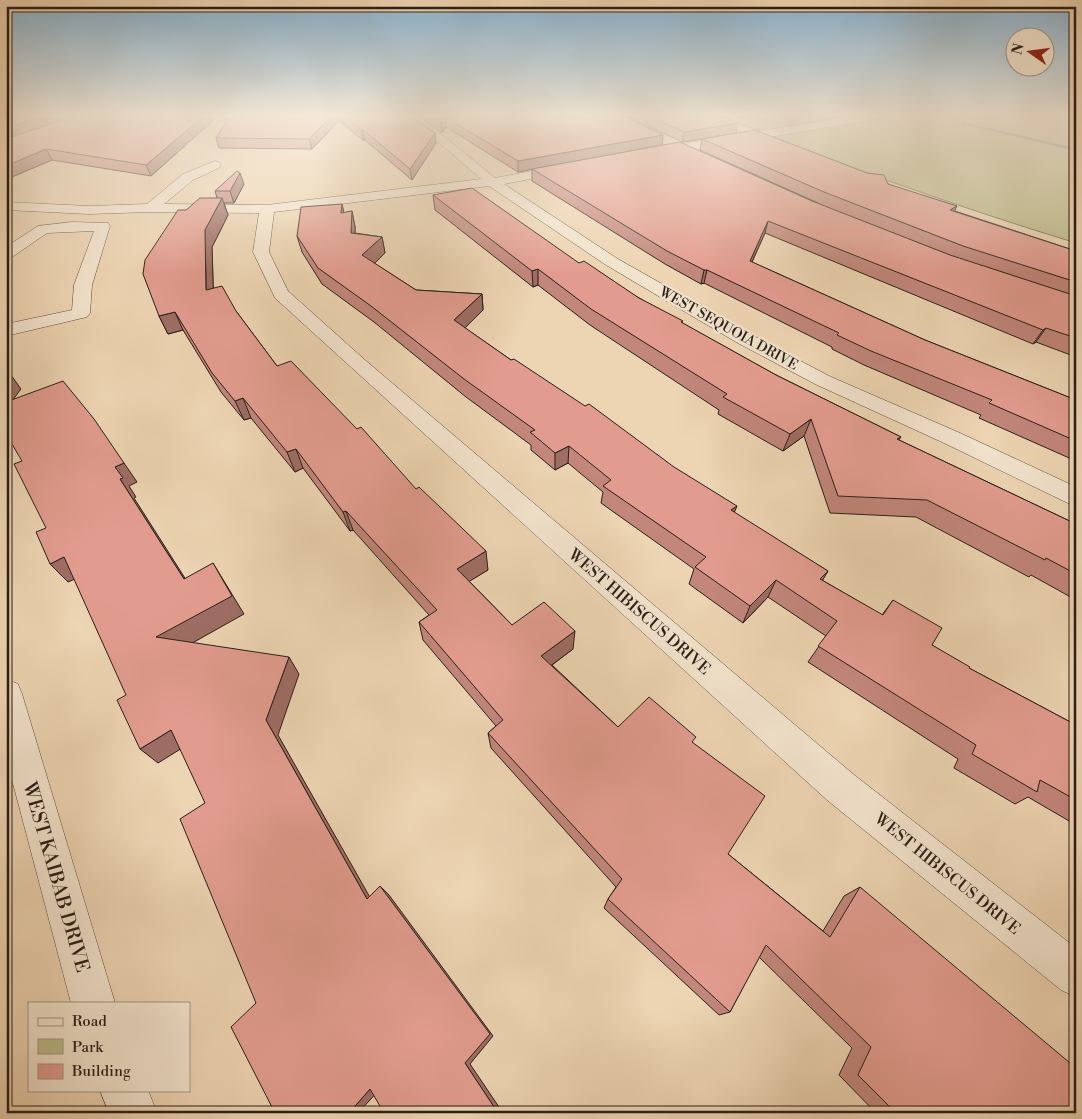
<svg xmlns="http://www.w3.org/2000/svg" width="1082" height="1119" viewBox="0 0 1082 1119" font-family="'Libre Bodoni',serif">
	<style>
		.green { fill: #bcbc89; stroke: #726e50 }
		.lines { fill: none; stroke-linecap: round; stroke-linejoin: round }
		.stream { fill: #6e7a76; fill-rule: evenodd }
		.minor-casing { stroke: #5a4c3e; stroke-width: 1 }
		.minor { fill: #f3e3cd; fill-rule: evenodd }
		.wall { fill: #c2867b; stroke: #291f17 }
		.shaded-wall { fill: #9e6d64; stroke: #291f17 }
		.building { fill: #e29c8f; stroke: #291f17 }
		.labels { text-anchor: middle; stroke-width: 4.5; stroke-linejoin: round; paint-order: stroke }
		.far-street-label { font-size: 14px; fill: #291f17; stroke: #f3e3cd }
		.street-label { font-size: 16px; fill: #291f17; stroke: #f3e3cd }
		.near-street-label { font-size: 19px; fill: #291f17; stroke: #f3e3cd }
	</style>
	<rect width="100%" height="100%" fill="#edd4b2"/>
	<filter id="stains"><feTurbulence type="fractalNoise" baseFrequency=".004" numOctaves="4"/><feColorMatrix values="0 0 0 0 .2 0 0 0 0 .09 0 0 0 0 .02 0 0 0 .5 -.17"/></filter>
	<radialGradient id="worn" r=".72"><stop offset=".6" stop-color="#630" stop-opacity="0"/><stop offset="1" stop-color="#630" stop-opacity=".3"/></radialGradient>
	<!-- green -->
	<path class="green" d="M721,116H1076V243C955,206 837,164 721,116Z"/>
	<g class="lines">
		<!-- stream -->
		<polygon class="stream" points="962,122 1076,148 1076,151 962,124"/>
		<!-- minor casing -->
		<g class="minor-casing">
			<g id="minor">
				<polygon points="402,116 415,116 446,138 495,178 568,164 572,165 574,168 572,171 504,184 618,259 750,334 829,376 960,433 1076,487 1076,507 944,443 815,384 736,342 606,265 489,186 274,212 269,252 288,291 365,360 853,774 1076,948 1076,997 1061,990 827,800 275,298 253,252 259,213 151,212 89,214 6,210 6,202 89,206 147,204 183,174 215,161 219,162 221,165 219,168 193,180 164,204 267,205 481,179 438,142"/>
				<polygon points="853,116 880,116 875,119 652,157 646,153 652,149"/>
				<polygon points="72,222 108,223 110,226 92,285 90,313 87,317 6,336 6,324 72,310 74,285 94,231 47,233 12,257 6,259 6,247 38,226"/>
				<polygon points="6,679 18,684 22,694 115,1003 71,1003 6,757"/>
				<polygon points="100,1090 148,1090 157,1113 109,1113"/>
			</g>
		</g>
		<!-- minor -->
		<use href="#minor" class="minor"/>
	</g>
	<!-- wall -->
	<g class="wall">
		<polygon points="6,116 218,116 151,176 52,160 7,179 6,179"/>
		<polygon points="230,116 411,116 435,133 436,143 412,180 365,140 363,140 339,121 312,149 219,148 216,138"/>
		<polygon points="419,116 624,116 663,135 662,145 818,203 700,150 702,139 682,142 627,116 721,116 736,133 888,184 955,211 1076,251 1076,357 1036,342 1033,344 765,233 752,262 925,340 1076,400 1076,461 979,418 981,415 864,365 832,349 832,347 704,283 701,284 665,264 532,181 532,169 518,172 446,127 442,133"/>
		<polygon points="244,184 234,203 224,203 228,215 212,247 213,288 236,311 277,366 488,570 469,581 512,625 573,649 552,665 618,727 693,743 728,854 823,931 844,896 860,887 1076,1113 876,1113 839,1075 852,1048 759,957 730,1012 719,1015 604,908 608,899 616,887 491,748 488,733 496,726 423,640 419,622 429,615 353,530 350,531 303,468 295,472 251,418 244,420 221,392 183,330 168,334 159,316 186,210 217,198 215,191"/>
		<polygon points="433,195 579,263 682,323 776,375 901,437 899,440 1076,524 1076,600 1031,575 1029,577 916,517 830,513 804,436 783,451 718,414 719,410 590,325 538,285 533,287 435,210"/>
		<polygon points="342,204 344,213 352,211 355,227 355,233 382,237 385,253 374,263 416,290 482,294 483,310 465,328 511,360 734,513 828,571 822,580 882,615 893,600 932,645 969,668 1076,725 1076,825 1028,797 1015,804 954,768 958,759 808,662 826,636 768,597 743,623 689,584 694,569 601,503 603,492 568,463 555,470 531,450 531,445 466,397 374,322 322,284 302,252 297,236"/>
	</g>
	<!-- shaded-wall -->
	<g class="shaded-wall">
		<polygon points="43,116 78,116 6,140 6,128"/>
		<polygon points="204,116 218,116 151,176 146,165"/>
		<polygon points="332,116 338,116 339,121 312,149 309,139"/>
		<polygon points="445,117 446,127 442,133 441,123"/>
		<polygon points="738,123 736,133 682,142 684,132"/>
		<polygon points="361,130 363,130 365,140 363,140"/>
		<polygon points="435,133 436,143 412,180 410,169"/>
		<polygon points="663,135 662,145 518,172 518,161"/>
		<polygon points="46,149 52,160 7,179 6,177 6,166"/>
		<polygon points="240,173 244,184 234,203 230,191"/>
		<polygon points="222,198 228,215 212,247 214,308 206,290 205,230"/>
		<polygon points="342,204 345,219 341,213"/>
		<polygon points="957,206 951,219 950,210"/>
		<polygon points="352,211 355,227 355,248 351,233"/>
		<polygon points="768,221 765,233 746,275 750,261"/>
		<polygon points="382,237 385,253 366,272 362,255"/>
		<polygon points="538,269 538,285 533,287 532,271"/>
		<polygon points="704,270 707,270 704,283 701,284"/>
		<polygon points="482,294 483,310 456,337 454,320"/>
		<polygon points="175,312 183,330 168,334 159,316"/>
		<polygon points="1046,328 1036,342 1033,344 1043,330"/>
		<polygon points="11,375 21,389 6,409 6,381"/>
		<polygon points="243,398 251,418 244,420 235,401"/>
		<polygon points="811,419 804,436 783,451 790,434"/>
		<polygon points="569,446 568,463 555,470 555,453"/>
		<polygon points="296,449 303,468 295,472 287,452"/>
		<polygon points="124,463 137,482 129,486 136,497 134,498 197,597 184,579 120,479 115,467"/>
		<polygon points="737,506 730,523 731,510"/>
		<polygon points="346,511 353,530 350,531 343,512"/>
		<polygon points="486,551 488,570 460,587 457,569"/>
		<polygon points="64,557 82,576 68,582 50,564"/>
		<polygon points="213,563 244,614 171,655 156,637"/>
		<polygon points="828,571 818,588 820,579"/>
		<polygon points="776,580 768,597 743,623 750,606"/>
		<polygon points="575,631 573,649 541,673 541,656"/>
		<polygon points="289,657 299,674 278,735 376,908 367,899 266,720"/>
		<polygon points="171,730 187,745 158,763 140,749"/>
		<polygon points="380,886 389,895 493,1036 470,1064 503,1113 498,1113 465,1063"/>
		<polygon points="381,1088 358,1113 349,1113 370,1089"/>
	</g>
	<!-- building -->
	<g class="building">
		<polygon points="6,116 43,116 6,128"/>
		<polygon points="74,116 204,116 146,165 46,149 6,166 6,139"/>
		<polygon points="230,116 332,116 309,139 216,138"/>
		<polygon points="344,116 411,116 435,133 410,169 363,130 361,130"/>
		<polygon points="431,116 624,116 663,135 518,161 445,117 441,123"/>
		<polygon points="649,116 721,116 738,123 684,132"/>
		<polygon points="755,130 867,173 884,175 888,184 957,206 950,210 1076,251 1076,282 963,246 824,192 702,139"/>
		<polygon points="680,142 812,201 950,255 1076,296 1076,338 1046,328 1043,330 768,221 750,261 925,340 1076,400 1076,441 989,403 992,400 871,351 837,335 839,333 707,270 704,270 667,251 532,169"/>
		<polygon points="237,171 240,173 230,191 215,191"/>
		<polygon points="472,188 579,263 584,261 639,298 683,321 681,322 776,375 901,437 897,439 1076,524 1076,574 1046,558 1045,560 927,500 838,496 811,419 790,434 723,397 727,394 591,309 538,269 532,271 433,195"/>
		<polygon points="200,198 222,198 205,230 206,290 222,286 236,311 277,366 291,361 357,429 361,427 416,489 419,487 486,551 457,569 512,625 544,602 575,631 541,656 618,727 649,697 696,737 692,742 765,796 728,854 830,937 860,887 1076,1068 1076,1113 896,1113 858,1075 871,1047 766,945 730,1012 608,899 622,879 488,733 503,720 419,622 437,610 346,511 343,512 296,449 287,452 243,398 235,401 212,373 175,312 159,316 143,274 145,260 178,210 186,210"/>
		<polygon points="342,204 341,213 352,211 351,233 382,237 362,255 416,290 482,294 454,320 511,360 514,359 585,406 589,404 674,467 737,506 731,510 828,571 820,579 883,615 893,600 942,628 932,645 970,667 969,668 1076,725 1076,800 1040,780 1037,792 972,754 976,745 818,646 837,621 776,580 750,606 695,567 706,557 603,486 611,480 569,446 555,453 530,432 535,430 464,379 371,306 318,268 297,236 301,207"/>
		<polygon points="11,375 6,381 6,376"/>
		<polygon points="63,381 94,419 124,463 115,467 123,478 120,479 184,579 213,563 232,596 156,637 289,657 266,720 367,899 380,886 490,1034 465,1063 498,1113 384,1113 370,1089 349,1113 275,1113 231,1027 256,1003 180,819 205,803 171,730 140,749 117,700 126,695 64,557 50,564 36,532 46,528 14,464 22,461 6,434 6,402"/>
	</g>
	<!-- sky -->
	<linearGradient id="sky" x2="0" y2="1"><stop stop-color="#89b5d4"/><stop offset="0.42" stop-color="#f7ecdc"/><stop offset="1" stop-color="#f7ecdc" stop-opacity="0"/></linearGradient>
	<rect width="1082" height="273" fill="url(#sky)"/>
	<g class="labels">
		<!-- far-street labels -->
		<g class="far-street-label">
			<text transform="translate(729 328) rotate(29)" y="5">WEST SEQUOIA DRIVE</text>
		</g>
		<!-- street labels -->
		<g class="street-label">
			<text transform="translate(640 611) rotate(41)" y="6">WEST HIBISCUS DRIVE</text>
			<text transform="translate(948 873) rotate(39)" y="6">WEST HIBISCUS DRIVE</text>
		</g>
		<!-- near-street labels -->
		<g class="near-street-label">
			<text transform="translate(57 877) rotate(74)" y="7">WEST KAIBAB DRIVE</text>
		</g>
	</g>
	<!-- margin -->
	<rect width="1082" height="1119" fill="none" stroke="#edd4b2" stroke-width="25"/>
	<rect x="8" y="8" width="1067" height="1104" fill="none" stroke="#291f17" stroke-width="2.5"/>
	<rect x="12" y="12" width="1057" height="1094" fill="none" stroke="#291f17"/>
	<!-- legend -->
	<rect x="28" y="1002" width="162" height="90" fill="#f3e3cd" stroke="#a29584"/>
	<rect x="38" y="1018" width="25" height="8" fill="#f3e3cd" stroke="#a29584"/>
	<text x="72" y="1026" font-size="15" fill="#291f17">Road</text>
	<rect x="38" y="1039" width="25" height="15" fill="#bcbc89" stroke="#a29584"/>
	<text x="72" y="1052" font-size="15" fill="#291f17">Park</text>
	<rect x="38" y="1064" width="25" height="15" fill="#e29c8f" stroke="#a29584"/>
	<text x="72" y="1076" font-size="15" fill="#291f17">Building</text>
	<!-- north arrow -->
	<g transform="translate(1030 52) rotate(284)"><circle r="24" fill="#f3e3cd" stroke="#a29584"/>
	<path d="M0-4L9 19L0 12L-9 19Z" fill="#8f2418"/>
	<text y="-8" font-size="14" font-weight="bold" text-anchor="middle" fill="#291f17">N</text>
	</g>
	<rect width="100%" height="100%" filter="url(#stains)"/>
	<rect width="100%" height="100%" fill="url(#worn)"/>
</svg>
